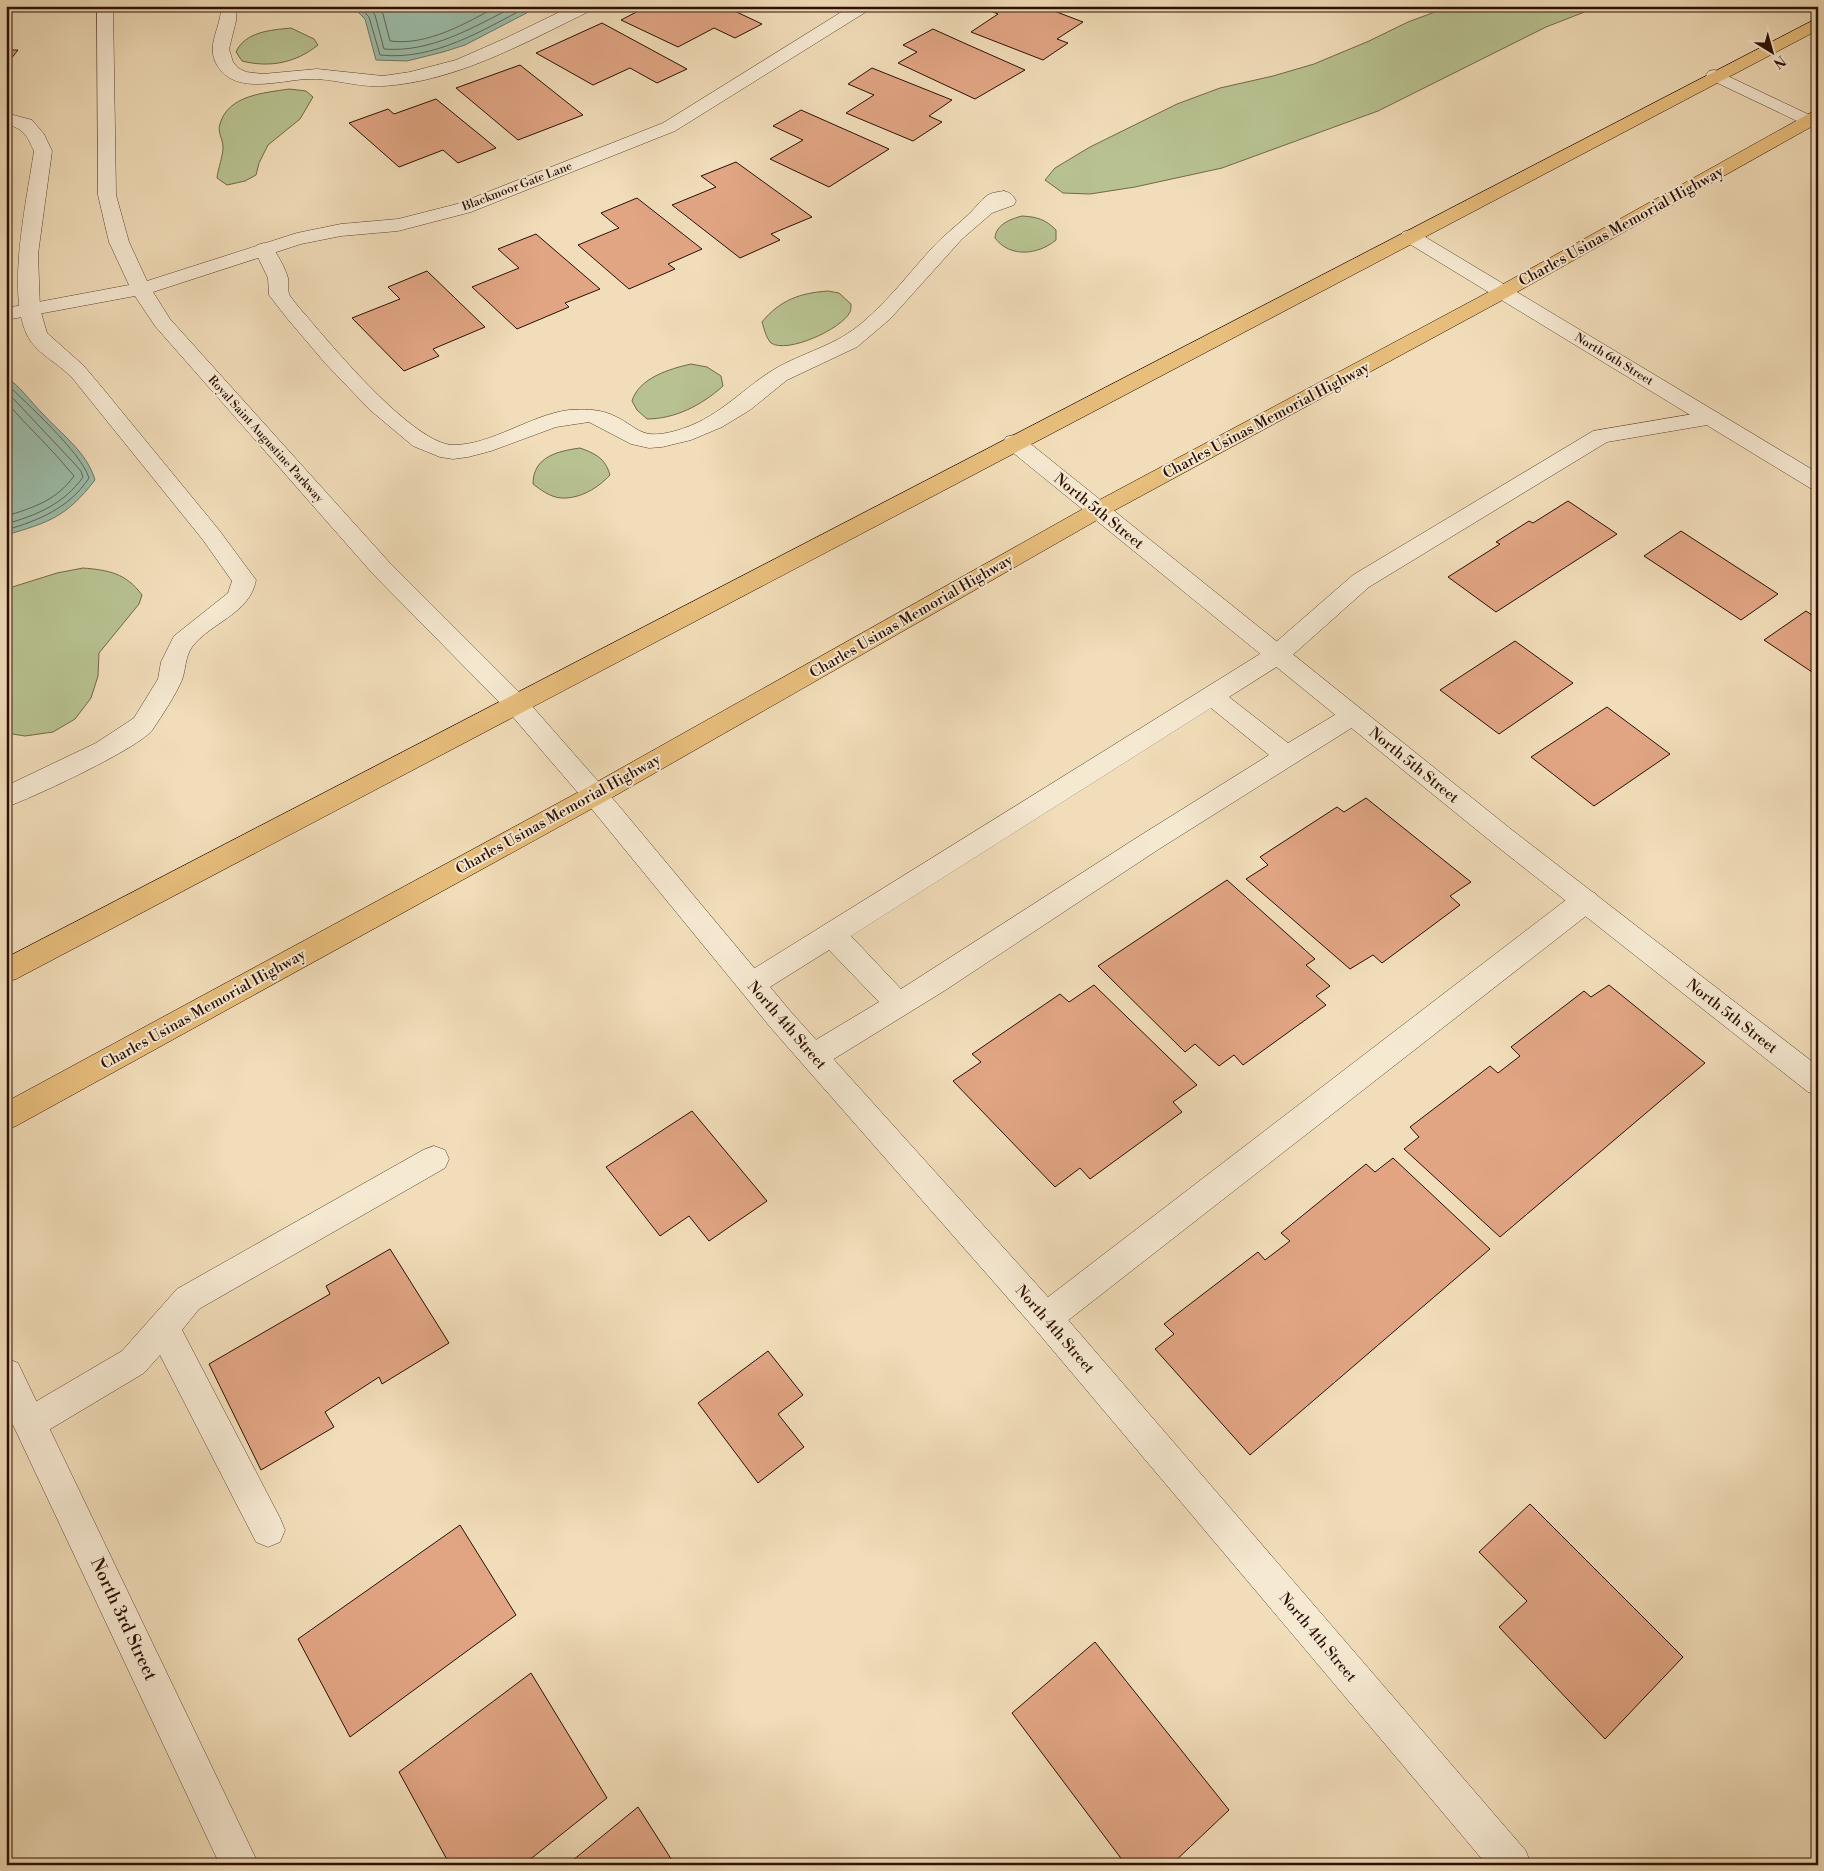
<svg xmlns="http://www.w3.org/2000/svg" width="1824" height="1871" viewBox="0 0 1824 1871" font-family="'Libre Bodoni',serif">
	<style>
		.green { fill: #b8c190; stroke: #726848 }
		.water { fill: #9cbdaa; stroke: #6f7766 }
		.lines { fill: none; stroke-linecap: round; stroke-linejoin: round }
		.shore { stroke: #646655; stroke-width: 1 }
		.building { fill: #e1a584; stroke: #2c0f00 }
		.lane-casing { stroke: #5d422e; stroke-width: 1 }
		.street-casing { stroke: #5d422e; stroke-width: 1 }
		.highway-casing { stroke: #2c0f00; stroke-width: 1 }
		.lane { fill: #f6e9d2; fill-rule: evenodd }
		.street { fill: #f6e9d2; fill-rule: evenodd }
		.highway { fill: #e8be7c; fill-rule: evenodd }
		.labels { text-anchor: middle; stroke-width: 4; stroke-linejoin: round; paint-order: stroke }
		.far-street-label { font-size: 12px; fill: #2c0f00; stroke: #f6e9d2 }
		.street-label { font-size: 15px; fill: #2c0f00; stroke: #f6e9d2 }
		.near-street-label { font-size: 18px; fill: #2c0f00; stroke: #f6e9d2 }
	</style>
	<rect width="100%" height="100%" fill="#f1ddb9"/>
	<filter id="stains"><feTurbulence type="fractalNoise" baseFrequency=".004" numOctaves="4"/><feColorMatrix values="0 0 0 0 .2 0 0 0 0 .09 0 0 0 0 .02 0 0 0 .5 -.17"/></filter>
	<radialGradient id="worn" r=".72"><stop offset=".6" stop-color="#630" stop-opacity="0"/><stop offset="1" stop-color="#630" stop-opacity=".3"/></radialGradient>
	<!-- green -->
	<g class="green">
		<polygon points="1451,6 1600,6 1546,27 1378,111 1222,168 1135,187 1090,194 1063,193 1045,180 1055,168 1090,147 1177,104 1220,88 1273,76 1314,64 1369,41 1408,22"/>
		<path d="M291,28L314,39L318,45C296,63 269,68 242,61L236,52C245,32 270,30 291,28Z"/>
		<path d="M289,89L306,91L313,97L300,119L268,145L259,163L256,175L245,181L227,185L217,178C218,168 223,157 223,147C223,139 217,132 220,124C228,95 264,93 289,89Z"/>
		<path d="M1022,216C1037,217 1045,219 1056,230V240C1038,255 1010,258 995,238C996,224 1011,219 1022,216Z"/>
		<path d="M828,291L839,293L851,304C851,307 851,310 850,312C842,329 787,354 771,343C766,338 764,328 762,322C780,300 800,293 828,291Z"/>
		<path d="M691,364L707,367L721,376L723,386C702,405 675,419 647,419L637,410L632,401C639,378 669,369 691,364Z"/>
		<path d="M580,448C596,454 605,458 610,475C598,488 580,499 561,498C550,497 541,490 533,484C533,456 559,451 580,448Z"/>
		<path d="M83,568C108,570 126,573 142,595L139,604L99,653L98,676L91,698L75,719L53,732L25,736L6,733V589L57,573Z"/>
	</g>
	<!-- water -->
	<g class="water">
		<polygon points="352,6 540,6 465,45 443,52 407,61 376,60 365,19"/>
		<path d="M6,377C20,386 30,401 42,413C61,434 87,452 95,480C66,517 50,522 6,535Z"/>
	</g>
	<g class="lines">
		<!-- shore -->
		<g class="shore">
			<path d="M359,6L369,17L380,55C434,61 483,30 529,6"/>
			<path d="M368,6L375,15L384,49C431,53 474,27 515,6"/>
			<path d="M378,6L383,14L390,41C428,46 466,23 498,6"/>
			<path d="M6,383C27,404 81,452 89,478C69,508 40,520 6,530"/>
			<path d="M6,391L72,461L81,471L83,477C64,504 37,515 6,524"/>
			<path d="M6,402C28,427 53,450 74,476C57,500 33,508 6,516"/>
		</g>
	</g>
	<!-- building -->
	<g class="building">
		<polygon points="648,6 724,6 762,24 735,38 714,28 678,47 621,20"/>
		<polygon points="744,6 770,6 760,12"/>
		<polygon points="978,6 1041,6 1083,22 1057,39 1068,43 1043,60 971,32 998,14"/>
		<polygon points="602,23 687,69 657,83 630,68 593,85 536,53"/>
		<polygon points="933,29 964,43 1025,70 975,99 898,63 917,52 903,45"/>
		<polygon points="6,50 18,50 6,65"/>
		<polygon points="520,65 583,115 518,140 456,88"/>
		<polygon points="872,68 952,100 929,116 942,122 913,141 846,113 874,95 848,84"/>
		<polygon points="436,99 496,148 458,163 443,150 399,167 349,123 388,109 394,114"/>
		<polygon points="801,110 889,149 829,187 770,159 803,140 773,126"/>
		<polygon points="736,162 812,217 771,234 780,240 740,258 672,205 716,187 701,176"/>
		<polygon points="637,198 702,249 668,264 675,269 629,289 578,245 619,228 601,213"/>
		<polygon points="536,234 600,289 565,303 569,307 517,329 472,287 519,268 498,249"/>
		<polygon points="427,271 485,327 433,349 439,356 404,371 352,318 400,299 388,287"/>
		<polygon points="1568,501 1617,534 1496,612 1448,577 1500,544 1496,542 1529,521 1533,523"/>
		<polygon points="1681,531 1778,594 1741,620 1644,556"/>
		<polygon points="1806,611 1818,619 1818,676 1764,640"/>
		<polygon points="1515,641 1573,683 1499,734 1440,690"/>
		<polygon points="1607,707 1670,754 1594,806 1531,757"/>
		<polygon points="1366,798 1471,882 1450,896 1460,905 1382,963 1373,955 1350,969 1246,879 1268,865 1260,857 1337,807 1344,812"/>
		<polygon points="1227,880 1315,959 1306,965 1330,986 1316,996 1326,1005 1243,1065 1234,1055 1219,1066 1195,1044 1185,1052 1098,966"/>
		<polygon points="1094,985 1197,1085 1173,1102 1182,1112 1090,1179 1080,1168 1055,1187 953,1081 981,1062 972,1054 1060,994 1069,1002"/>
		<polygon points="1609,985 1705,1063 1500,1237 1404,1149 1419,1137 1410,1127 1490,1066 1498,1073 1520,1056 1511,1047 1584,991 1591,997"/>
		<polygon points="692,1111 767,1201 709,1241 689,1216 660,1236 606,1167"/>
		<polygon points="1393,1158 1490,1249 1250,1455 1155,1349 1174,1334 1164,1324 1258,1252 1265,1260 1290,1241 1281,1233 1366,1164 1375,1172"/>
		<polygon points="390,1249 449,1343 382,1384 379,1377 325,1412 334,1427 261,1470 209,1364 330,1294 326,1286"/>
		<polygon points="768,1351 803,1395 778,1414 804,1447 758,1483 698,1403"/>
		<polygon points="1530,1504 1683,1657 1605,1739 1499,1627 1527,1601 1479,1552"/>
		<polygon points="460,1525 516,1615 350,1737 298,1639"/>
		<polygon points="1095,1642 1229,1810 1171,1865 1126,1865 1012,1713"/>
		<polygon points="531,1673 607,1798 523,1865 450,1865 399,1772"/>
		<polygon points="638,1807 675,1865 567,1865"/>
	</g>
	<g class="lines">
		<!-- lane casing -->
		<g class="lane-casing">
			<g id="lane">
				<path d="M221,6H237L236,21L229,49L233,62L238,68L246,72L263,74L317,69L383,76L410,72L456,60L506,38L572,6H594L592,10C526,42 458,81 384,86C358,88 334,78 308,79C280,80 235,96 217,65C205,45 222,27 221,6Z"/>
				<path d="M6,113L32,120L44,134L52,151L38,254L40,309L47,333L83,365L100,385L219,530L256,580C250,614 211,622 192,647C185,657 186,669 182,680C175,696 163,714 153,729C142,747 30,799 6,807V786L96,743L134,718L158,679L161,662L174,636L228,593L232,581L203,540L86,395C80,388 75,380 68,374C56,362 35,352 27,335C6,292 27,199 34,151C26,134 24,129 6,124Z"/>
				<path d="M1004,191C1011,193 1013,195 1016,201L1014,205L992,213L962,239L890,319L857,347L787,380L750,410L722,427L691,440L662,447L649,448L631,444L589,422L556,427L491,451L468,457L453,459L440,457L413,446L370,410L325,363L286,317L269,295L268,278L254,249L257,245L264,243L271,245C277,254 285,267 288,278C289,284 287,291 290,296C297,306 307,316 314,325C339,354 415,444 453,445C492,445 530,415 569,410C583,409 597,409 610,414C639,426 638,441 675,431C718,419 738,392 773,370C803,352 836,346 863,322C889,300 910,272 933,247C945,234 959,224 971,212C976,207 983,197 990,194C994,192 1000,192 1004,191Z"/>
				<path d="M1711,411L1719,413L1722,418L1719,423L1607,442L1369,587L1286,661L1229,697L1288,743L1343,710L1352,707L1361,710L1364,716L1361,722L1159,849L944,991L824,1065L814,1068L804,1065L800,1056L804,1047L879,1002L829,950L762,992L752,996L742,992L738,984L742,976L1268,649L1353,575L1593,431ZM1211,708L1269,755L1141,835L901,989L851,936Z"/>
				<polygon points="1585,890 1595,893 1599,901 1595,909 1057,1329 1046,1333 1035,1329 1030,1318 1035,1307 1575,893"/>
				<polygon points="434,1146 445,1150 449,1159 445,1168 199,1309 182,1330 280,1518 285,1530 280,1542 268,1547 256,1542 160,1355 144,1373 42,1434 30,1439 18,1434 13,1423 18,1412 122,1351 177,1289 423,1150"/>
			</g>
		</g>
		<!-- street casing -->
		<g class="street-casing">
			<g id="street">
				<polygon points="97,6 113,6 116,195 129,242 147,281 297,233 341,224 398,219 457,204 663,123 851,6 871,6 869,10 675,131 471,212 398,231 341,236 301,244 153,292 170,319 389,562 524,697 604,788 791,1012 1057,1307 1526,1851 1531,1865 1487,1865 1035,1329 771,1028 586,802 506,709 373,574 155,326 135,296 6,320 6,308 129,285 109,242 98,195"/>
				<polygon points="1715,70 1818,119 1818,131 1709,79 1706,75 1709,71"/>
				<polygon points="1410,230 1417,232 1818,473 1818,490 1810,488 1403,240 1400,236 1403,232"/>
				<polygon points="1014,435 1022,437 1512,830 1818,1066 1818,1095 1808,1092 1494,844 1006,447 1003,442 1006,437"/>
				<polygon points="6,1358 18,1363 259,1865 220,1865 6,1410"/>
			</g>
		</g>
		<!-- highway casing -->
		<g class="highway-casing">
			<g id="highway">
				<polygon points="1818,18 1818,30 16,979 6,982 6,958"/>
				<polygon points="1818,111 1818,123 1510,296 1106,515 604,802 16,1126 6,1130 6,1102 586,788 1090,505 1496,288 1812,112"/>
			</g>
		</g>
		<!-- lane -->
		<use href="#lane" class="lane"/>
		<!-- street -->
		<use href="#street" class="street"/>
		<!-- highway -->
		<use href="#highway" class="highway"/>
	</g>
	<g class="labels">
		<!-- far-street labels -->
		<g class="far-street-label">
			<text transform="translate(517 186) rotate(-21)" y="4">Blackmoor Gate Lane</text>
			<text transform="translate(1614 359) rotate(31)" y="4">North 6th Street</text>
			<text transform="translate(266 439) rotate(48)" y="4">Royal Saint Augustine Parkway</text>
		</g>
		<!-- street labels -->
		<g class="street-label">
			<text transform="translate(1621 226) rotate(-29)" y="5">Charles Usinas Memorial Highway</text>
			<text transform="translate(1266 420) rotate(-28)" y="5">Charles Usinas Memorial Highway</text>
			<text transform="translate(1099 511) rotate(39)" y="5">North 5th Street</text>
			<text transform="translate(911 616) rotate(-30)" y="5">Charles Usinas Memorial Highway</text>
			<text transform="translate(1414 765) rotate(39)" y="5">North 5th Street</text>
			<text transform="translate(558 814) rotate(-29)" y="5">Charles Usinas Memorial Highway</text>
			<text transform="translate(203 1009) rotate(-29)" y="5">Charles Usinas Memorial Highway</text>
			<text transform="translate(1732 1016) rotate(38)" y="5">North 5th Street</text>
			<text transform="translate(787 1025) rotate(49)" y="5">North 4th Street</text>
			<text transform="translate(1055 1329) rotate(49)" y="5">North 4th Street</text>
			<text transform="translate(1318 1637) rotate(50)" y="5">North 4th Street</text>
		</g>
		<!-- near-street labels -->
		<g class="near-street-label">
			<text transform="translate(124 1619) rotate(65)" y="6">North 3rd Street</text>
		</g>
	</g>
	<!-- margin -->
	<rect width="1824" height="1871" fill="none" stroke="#f1ddb9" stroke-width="25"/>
	<rect x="8" y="8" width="1809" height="1856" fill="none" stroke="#2c0f00" stroke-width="2.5"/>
	<rect x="12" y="12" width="1799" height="1846" fill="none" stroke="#2c0f00"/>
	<!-- north arrow -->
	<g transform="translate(1772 52) rotate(143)" stroke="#f6e9d2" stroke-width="4" paint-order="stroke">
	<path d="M0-4L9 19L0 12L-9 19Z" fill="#2c0f00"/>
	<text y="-8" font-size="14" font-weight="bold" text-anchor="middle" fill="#2c0f00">N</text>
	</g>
	<rect width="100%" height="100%" filter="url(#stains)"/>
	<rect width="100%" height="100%" fill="url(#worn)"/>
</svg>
